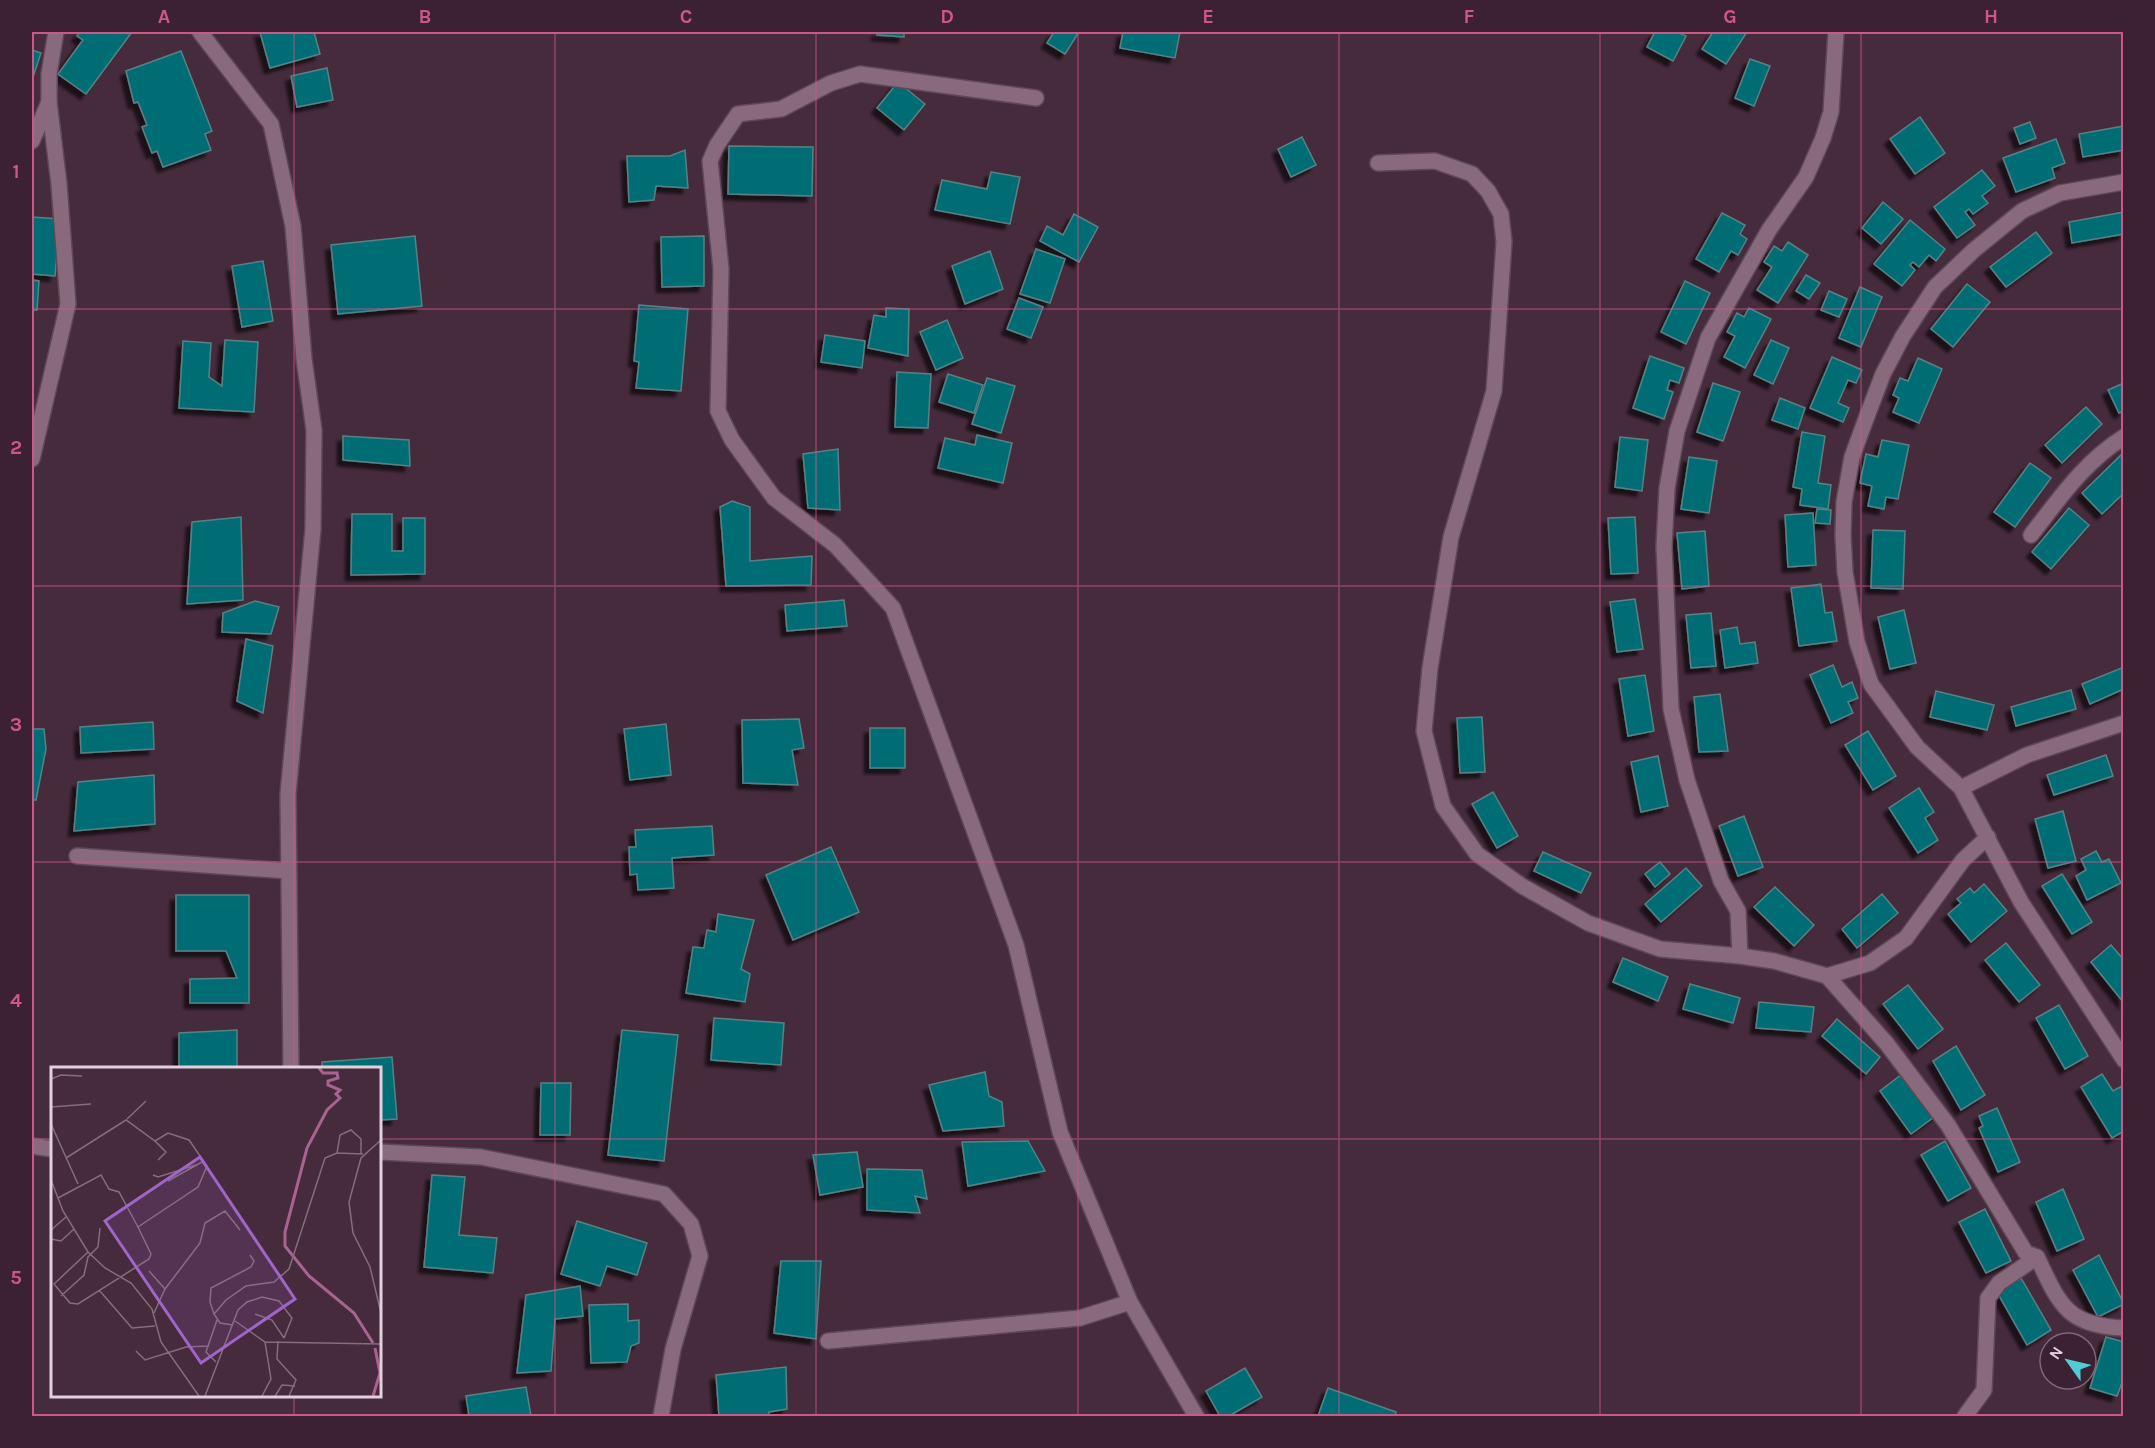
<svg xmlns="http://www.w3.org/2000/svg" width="2155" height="1448" viewBox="0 0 2155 1448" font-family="Karla,sans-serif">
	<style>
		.building { fill: #036d74; stroke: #578286; stroke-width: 1.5; filter: url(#shadow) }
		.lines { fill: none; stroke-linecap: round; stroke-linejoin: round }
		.street-casing { stroke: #5e4857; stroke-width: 18 }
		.street { stroke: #896a7d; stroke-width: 15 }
		.grid { fill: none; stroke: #cd5888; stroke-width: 1.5; stroke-opacity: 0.55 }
		.inset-river { fill: none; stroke: #a76490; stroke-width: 3 }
		.inset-road { fill: none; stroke: #846d7c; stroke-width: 1.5 }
		.view { fill: #9f65c9; fill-opacity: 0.15; stroke: #9f65c9; stroke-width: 3 }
		.inset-edge { fill: none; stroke: #e2d0db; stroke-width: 3 }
		.neatline { fill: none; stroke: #cd5888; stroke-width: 2 }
		.grid-label { font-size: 20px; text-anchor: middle; font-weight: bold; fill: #cd5888 }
	</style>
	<defs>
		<filter id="shadow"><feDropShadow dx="-5.5" dy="5.5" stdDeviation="1.5" flood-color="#0009"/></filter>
	</defs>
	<rect width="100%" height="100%" fill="#462b3c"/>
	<!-- building -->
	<g class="building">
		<polygon points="80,32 132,32 86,94 58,74 83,40 77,36"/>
		<polygon points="260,32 314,32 320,54 270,68"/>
		<polygon points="877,32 904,32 904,37 877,35"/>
		<polygon points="1054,32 1079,32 1065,54 1047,43"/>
		<polygon points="1123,32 1180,32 1175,58 1120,48"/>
		<polygon points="1655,32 1677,32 1686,36 1673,61 1647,47"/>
		<polygon points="1713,32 1747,32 1726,64 1702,49"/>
		<polygon points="32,50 41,53 32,80"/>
		<polygon points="181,51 212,131 205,134 211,150 163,167 157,151 152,153 142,127 147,125 138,102 134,103 126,71"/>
		<polygon points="1750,59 1770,66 1754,106 1735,98"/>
		<polygon points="327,68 333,100 297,107 291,76"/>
		<polygon points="898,82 925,104 904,130 877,108"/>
		<polygon points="1920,117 1945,153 1915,174 1890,139"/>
		<polygon points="2030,122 2036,138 2020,144 2014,128"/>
		<polygon points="2124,126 2124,150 2083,157 2079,134"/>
		<polygon points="1302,137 1316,165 1291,177 1278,149"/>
		<polygon points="2056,139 2065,163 2052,168 2055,178 2016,192 2003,158"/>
		<polygon points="729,146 813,147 812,196 728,194"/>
		<polygon points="685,150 688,188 656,186 654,200 629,202 627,156 670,156"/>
		<polygon points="1982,170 1995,186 1982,196 1988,203 1973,214 1969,209 1965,212 1975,225 1957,238 1934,207"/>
		<polygon points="991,172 1020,177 1010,224 935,210 942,180 987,189"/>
		<polygon points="1883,202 1903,219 1881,244 1862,228"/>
		<polygon points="2124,212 2124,234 2072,243 2069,222"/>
		<polygon points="1722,213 1745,225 1740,234 1747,239 1738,255 1731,251 1719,272 1696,259"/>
		<polygon points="1074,214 1098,227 1079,262 1040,241 1047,226 1063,235"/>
		<polygon points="32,217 60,219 55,276 32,274"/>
		<polygon points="1910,220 1945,249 1936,261 1929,255 1919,267 1913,262 1910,265 1915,270 1902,286 1874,264"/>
		<polygon points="2036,232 2052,253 2006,287 1990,267"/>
		<polygon points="415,236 422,306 338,314 331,245"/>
		<polygon points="704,236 704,286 662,287 661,237"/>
		<polygon points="1788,242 1808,255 1778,303 1757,290 1772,267 1764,262 1774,246 1782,251"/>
		<polygon points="1036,249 1065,259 1050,303 1020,294"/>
		<polygon points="990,251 1003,289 965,304 952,266"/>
		<polygon points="263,261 273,321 242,327 232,266"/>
		<polygon points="1806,275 1820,283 1809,299 1796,291"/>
		<polygon points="32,280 39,281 37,310 32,310"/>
		<polygon points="1685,281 1710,293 1686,344 1661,332"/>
		<polygon points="1967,284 1990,302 1953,347 1931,329"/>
		<polygon points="1860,287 1882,297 1861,347 1839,338"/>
		<polygon points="1829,291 1847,299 1839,317 1821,310"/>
		<polygon points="1019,298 1043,307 1031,338 1007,329"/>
		<polygon points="639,305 688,309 681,391 636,388 639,362 634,361"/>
		<polygon points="886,308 909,309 908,356 868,348 874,315 886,317"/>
		<polygon points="1749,308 1771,319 1745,368 1724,357 1735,336 1727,332 1737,313 1744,317"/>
		<polygon points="947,320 963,358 936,370 920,332"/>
		<polygon points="825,335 865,341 862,368 821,362"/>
		<polygon points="225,340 258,342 254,412 179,408 183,341 211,343 209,377 222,386"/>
		<polygon points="1771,340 1789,348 1773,384 1754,375"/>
		<polygon points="1650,356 1684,368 1679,383 1670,380 1667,390 1673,392 1664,419 1633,408"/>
		<polygon points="1832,357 1862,370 1856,383 1848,380 1838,403 1849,408 1843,422 1810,408"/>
		<polygon points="1918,358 1942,369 1919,423 1893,412 1899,398 1893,395 1900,378 1908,381"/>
		<polygon points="897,372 931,374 928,428 895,427"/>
		<polygon points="948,374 983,385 974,413 939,402"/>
		<polygon points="987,378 1015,386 1001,433 972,424"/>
		<polygon points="1713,383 1740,392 1723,441 1697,432"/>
		<polygon points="2124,383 2124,411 2119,413 2108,390"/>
		<polygon points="1780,398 1805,408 1798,429 1772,420"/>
		<polygon points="2086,407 2102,424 2062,463 2045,445"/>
		<polygon points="1802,432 1825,436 1818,483 1831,485 1828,509 1800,505 1802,489 1793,487"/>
		<polygon points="977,435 1012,443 1003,483 938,468 945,438 975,445"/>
		<polygon points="343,436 409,440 410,466 343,460"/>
		<polygon points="1620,437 1648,440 1642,491 1615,487"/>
		<polygon points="1882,440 1909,445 1898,499 1886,497 1884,509 1868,506 1872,486 1860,483 1866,454 1878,457"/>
		<polygon points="838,449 840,510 808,508 803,454"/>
		<polygon points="2122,454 2124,493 2102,514 2082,493"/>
		<polygon points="1689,457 1717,461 1709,513 1681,509"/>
		<polygon points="2030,463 2051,478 2015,527 1994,512"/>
		<polygon points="732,501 750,507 750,561 812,556 811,585 726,586 720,507"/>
		<polygon points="2069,508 2089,525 2051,569 2032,552"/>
		<polygon points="1817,509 1831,510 1830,524 1815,523"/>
		<polygon points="1813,513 1816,565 1788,567 1785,515"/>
		<polygon points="352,514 392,514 392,551 403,551 403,518 425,518 425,574 351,575"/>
		<polygon points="241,517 243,600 187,604 192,522"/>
		<polygon points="1635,517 1638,573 1611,574 1608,518"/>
		<polygon points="1873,530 1905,531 1903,589 1871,588"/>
		<polygon points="1705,531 1709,586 1682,589 1677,533"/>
		<polygon points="1821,584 1825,613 1832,612 1837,641 1799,646 1791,588"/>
		<polygon points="1635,599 1643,649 1617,652 1610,602"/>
		<polygon points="844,600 847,626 787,631 785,605"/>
		<polygon points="255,601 279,607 271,634 222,632 223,613"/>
		<polygon points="1904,610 1916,663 1890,669 1878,617"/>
		<polygon points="1711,613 1716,666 1691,668 1686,615"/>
		<polygon points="1737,627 1740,644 1755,642 1758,663 1725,668 1720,630"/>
		<polygon points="246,639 273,646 263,713 237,701"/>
		<polygon points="1833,665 1842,687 1852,682 1858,698 1848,702 1853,713 1831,723 1810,675"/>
		<polygon points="2124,667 2124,689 2090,704 2082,684"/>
		<polygon points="1645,675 1654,731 1628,736 1619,679"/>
		<polygon points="2071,690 2076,709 2016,726 2011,707"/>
		<polygon points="1936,691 1994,705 1987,730 1930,717"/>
		<polygon points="1720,694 1728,751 1699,752 1694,697"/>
		<polygon points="1482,717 1485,772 1460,773 1457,718"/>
		<polygon points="799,719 804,748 792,750 798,785 743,783 742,720"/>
		<polygon points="153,722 154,749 81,753 80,727"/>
		<polygon points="666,724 671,775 630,780 624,729"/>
		<rect x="870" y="728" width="35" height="40"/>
		<polygon points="32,729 44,729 46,749 36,800 32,800"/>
		<polygon points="1868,731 1896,776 1873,790 1845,745"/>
		<polygon points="2106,755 2113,776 2054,795 2047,775"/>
		<polygon points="1658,756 1668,806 1641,812 1631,762"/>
		<polygon points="154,775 155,824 74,831 78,782"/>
		<polygon points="1919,788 1934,812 1925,818 1938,840 1918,853 1889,808"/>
		<polygon points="1493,792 1518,836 1497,848 1472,804"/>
		<polygon points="2063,811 2076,861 2048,868 2035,819"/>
		<polygon points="1744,816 1763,867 1738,876 1719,826"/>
		<polygon points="712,826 714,855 672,858 674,888 638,890 637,874 630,875 629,847 636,847 635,830"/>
		<polygon points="831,847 859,912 793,940 766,875"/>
		<polygon points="2096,851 2102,862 2109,859 2121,883 2087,900 2076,876 2086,870 2081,859"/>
		<polygon points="1543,852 1591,873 1581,893 1534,871"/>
		<polygon points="1660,862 1670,874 1655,887 1645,874"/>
		<polygon points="1686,868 1702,886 1661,922 1645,904"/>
		<polygon points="2062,874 2092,922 2072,934 2042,886"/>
		<polygon points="1984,884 2007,911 1971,942 1948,914 1961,903 1957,899 1970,888 1974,893"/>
		<polygon points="1775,887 1814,925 1794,946 1754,907"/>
		<polygon points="1882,894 1898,913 1857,948 1842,929"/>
		<polygon points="176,895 249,895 249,1003 190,1003 190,979 237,978 226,951 176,951"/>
		<polygon points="718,914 754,920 741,969 750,974 745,1002 686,993 693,947 704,948 707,930 716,932"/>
		<polygon points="2006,943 2040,985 2019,1002 1985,960"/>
		<polygon points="2111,945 2124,960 2124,1003 2091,962"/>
		<polygon points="1623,958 1668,977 1658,1001 1613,982"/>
		<polygon points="1690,984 1740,998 1733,1023 1683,1009"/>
		<polygon points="1908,985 1943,1029 1918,1049 1883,1004"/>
		<polygon points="1759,1002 1814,1007 1811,1032 1756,1028"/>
		<polygon points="2059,1005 2088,1056 2065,1069 2036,1018"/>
		<polygon points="714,1018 784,1023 781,1065 711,1060"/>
		<polygon points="1837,1019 1880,1057 1866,1074 1822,1036"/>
		<polygon points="237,1030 237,1068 179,1068 179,1033"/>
		<polygon points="622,1030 678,1035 664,1161 608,1155"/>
		<polygon points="1956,1046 1985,1095 1961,1110 1933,1061"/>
		<polygon points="392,1057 397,1119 380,1120 380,1068 322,1068 322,1062"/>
		<polygon points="1906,1071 1938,1114 1911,1134 1880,1091"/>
		<polygon points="985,1072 989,1096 1002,1102 1004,1126 943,1131 929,1085"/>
		<polygon points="2102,1074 2113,1091 2122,1086 2124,1088 2124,1131 2112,1138 2081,1087"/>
		<polygon points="541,1083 571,1083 570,1135 540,1135"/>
		<polygon points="1997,1108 2020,1162 1998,1172 1979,1128 1983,1126 1979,1116"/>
		<polygon points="1028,1141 1045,1171 968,1186 962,1142"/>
		<polygon points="1945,1141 1971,1188 1948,1201 1921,1155"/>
		<polygon points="857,1152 863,1187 820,1195 813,1155"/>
		<polygon points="867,1169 922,1170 927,1199 915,1196 920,1213 867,1210"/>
		<polygon points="432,1175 465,1177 459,1235 497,1238 493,1273 424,1267"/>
		<polygon points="2063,1189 2084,1239 2057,1251 2036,1202"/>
		<polygon points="1985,1209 2011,1261 1986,1273 1959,1222"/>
		<polygon points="577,1221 647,1243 637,1275 607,1266 600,1286 561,1274"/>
		<polygon points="2099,1255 2124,1304 2098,1317 2073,1270"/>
		<polygon points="781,1261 821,1261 816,1339 774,1333"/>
		<polygon points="2021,1278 2051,1330 2027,1345 1997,1292"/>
		<polygon points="580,1286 583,1316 555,1319 551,1371 517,1373 526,1295"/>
		<polygon points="628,1304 628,1321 639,1320 639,1343 631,1346 627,1362 591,1363 589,1305"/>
		<polygon points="2106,1337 2124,1342 2124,1377 2117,1396 2090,1388"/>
		<polygon points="786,1367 787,1409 769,1412 768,1416 719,1416 716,1375"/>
		<polygon points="1245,1368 1262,1397 1229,1416 1220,1416 1206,1391"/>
		<polygon points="526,1387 531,1416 469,1416 466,1396"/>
		<polygon points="1328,1388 1396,1412 1395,1416 1318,1416"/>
	</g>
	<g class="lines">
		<!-- street casing -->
		<g class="street-casing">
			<g id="street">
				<polyline points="200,32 271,124 293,226 304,359 314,430 313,529 288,794 291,1068"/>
				<polyline points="1836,32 1831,112 1823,138 1806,177 1769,230 1708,338 1677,431 1667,488 1664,547 1671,709 1687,780 1721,881 1738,911 1740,956 1774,961 1827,976 1870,963 1906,938 1963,860 1988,837"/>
				<polyline points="1036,98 860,74 831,83 781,109 738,114 717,145 710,161 721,269 718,411 732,440 774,498 835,545 893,608 1016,945 1060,1132 1130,1302 1196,1416"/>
				<polyline points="32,141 49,102"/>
				<polyline points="1378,163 1435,161 1472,174 1488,191 1501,214 1504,242 1494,391 1451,537 1430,668 1424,731 1443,806 1477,854 1522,886 1588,923 1660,949 1740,956"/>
				<polyline points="2124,182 2060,193 2022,211 1974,250 1935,287 1903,336 1883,374 1867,416 1852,457 1844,502 1843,535 1845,572 1857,642 1871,684 1917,747 1961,788 2021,902 2124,1060"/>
				<polyline points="32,459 68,304 59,184 49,102 49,74 56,32"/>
				<path d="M2031,535C2059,499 2085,461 2124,437"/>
				<polyline points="1961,788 2027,755 2124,723"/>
				<polyline points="77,856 288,871"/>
				<path d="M1827,976L1887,1044L1948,1125L2026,1253L2037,1257C2059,1303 2066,1326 2124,1328"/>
				<polyline points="32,1146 52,1149"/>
				<polyline points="380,1152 481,1157 664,1194 691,1224 700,1256 673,1349 661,1416"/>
				<polyline points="828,1341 1080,1318 1130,1302"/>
				<polyline points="1965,1416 1984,1390 1988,1298 1999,1283 2037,1257"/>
			</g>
		</g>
		<!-- street -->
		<use href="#street" class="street"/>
	</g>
	<!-- grid -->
	<path class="grid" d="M294,32V1068M555,32V1416M816,32V1416M1078,32V1416M1339,32V1416M1600,32V1416M1861,32V1416M32,309H2124M32,586H2124M32,862H2124M32,1139H52M380,1139H2124M294,1396V1416"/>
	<!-- overview -->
	<g transform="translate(51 1067)">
		<rect width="330" height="330" fill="#462b3c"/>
		<path class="inset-river" d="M268,1L272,6H286L287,11L277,14V18L289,23L285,27L289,31L276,43L256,81L234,165V179L258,209L303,246L322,276M322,329L329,306L324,281"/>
		<path class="inset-road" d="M0,12L10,8L31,9M0,40L40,37M76,52L95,34M0,57L27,117M330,73L310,91L298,135L302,166L319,200L330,246M104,74L115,85L107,93M286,86L289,68L300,63L310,72V87M15,91L75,53L104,74L117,66L138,73L156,99L147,120L87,160L100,187L98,192L27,237L19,236L3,217L37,185M102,108L107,110L145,98M0,113L12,144L37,185L54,201L80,216L101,242L110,275L148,329M117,114L151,95M7,131L50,108L58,122L68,125L87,160M0,163L15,150M0,172L10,174L23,162M98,204L114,222M48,223L81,261L104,259M10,229L33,208L37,190L47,180L49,161M103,246L114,222L149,176L154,156L174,144L189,163M163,247L159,235L160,221L200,200L203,194L199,188M204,247L221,253L233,271M184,254L214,275L330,277M182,258L169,256L163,247L175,233L195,219L223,215L238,202L274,91L286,86L312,87M227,274L226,292L245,313L238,329M85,284L94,293L135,280L157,279M165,295L155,285L166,253M154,329L187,243L196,235L211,230L228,234L241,251L233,271M211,329L220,312L214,275M224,329L231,318L244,319"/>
		<path class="view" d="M149,90L244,232L150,296L54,154Z"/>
		<rect width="330" height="330" class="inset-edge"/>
	</g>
	<!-- border -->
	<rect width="2155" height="1448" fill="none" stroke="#3b2132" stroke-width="66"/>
	<!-- north arrow -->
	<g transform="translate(2068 1361) rotate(304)"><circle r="28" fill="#3b2132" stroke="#7e6776" stroke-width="1.5"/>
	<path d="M0-4.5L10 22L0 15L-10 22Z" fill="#51ccd5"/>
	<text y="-9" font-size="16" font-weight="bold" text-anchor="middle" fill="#e2d0db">N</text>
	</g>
	<rect x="33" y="33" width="2089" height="1382" class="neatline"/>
	<g class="grid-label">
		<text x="164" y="23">A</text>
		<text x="425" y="23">B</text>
		<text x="686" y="23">C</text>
		<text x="947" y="23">D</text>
		<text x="1208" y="23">E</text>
		<text x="1469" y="23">F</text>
		<text x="1730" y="23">G</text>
		<text x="1991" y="23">H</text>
		<text x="16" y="178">1</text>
		<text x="16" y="454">2</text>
		<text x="16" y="731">3</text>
		<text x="16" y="1007">4</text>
		<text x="16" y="1284">5</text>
	</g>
</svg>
